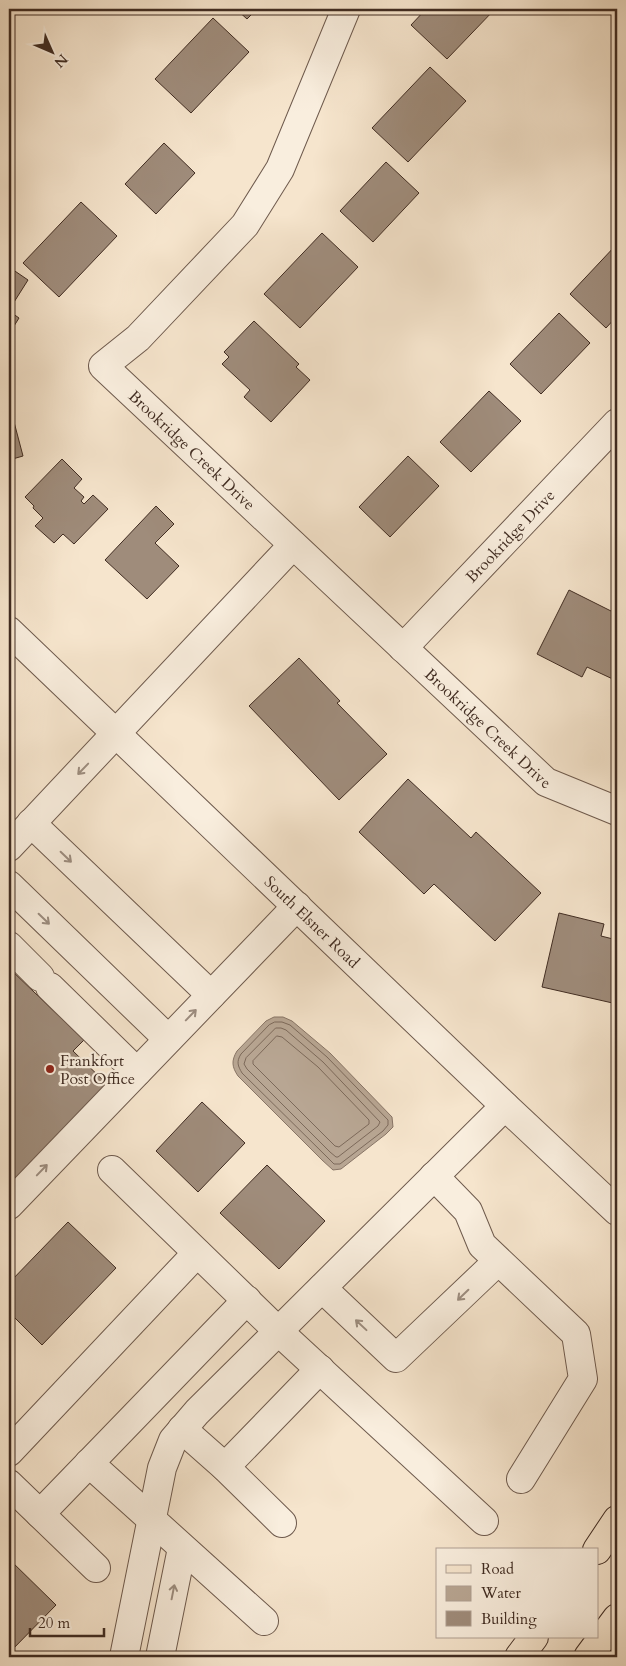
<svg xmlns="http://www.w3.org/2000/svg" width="626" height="1666" viewBox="0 0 626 1666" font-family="Cardo,serif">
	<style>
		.water { fill: #b8a693; stroke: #887566 }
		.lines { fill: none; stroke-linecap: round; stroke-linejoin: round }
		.shore { stroke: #7c695a; stroke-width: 1 }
		.building { fill: #9f8c7b; stroke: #402c22 }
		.minor-casing { stroke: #6e5a4d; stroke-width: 30 }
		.major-casing { stroke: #402c22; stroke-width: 30 }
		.minor { stroke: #f9eede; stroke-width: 28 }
		.major { stroke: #f6e5cd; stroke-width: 28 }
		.oneway { stroke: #9c8d80 }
		.poi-dot { fill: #8f2418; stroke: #f9eede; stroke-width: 2 }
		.labels { text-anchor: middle; stroke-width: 4.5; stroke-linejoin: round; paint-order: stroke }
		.street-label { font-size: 16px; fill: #402c22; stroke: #f9eede }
		.poi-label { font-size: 16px; fill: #402c22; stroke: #f9eede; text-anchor: start }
	</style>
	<rect width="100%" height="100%" fill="#f6e5cd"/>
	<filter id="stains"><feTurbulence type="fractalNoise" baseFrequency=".004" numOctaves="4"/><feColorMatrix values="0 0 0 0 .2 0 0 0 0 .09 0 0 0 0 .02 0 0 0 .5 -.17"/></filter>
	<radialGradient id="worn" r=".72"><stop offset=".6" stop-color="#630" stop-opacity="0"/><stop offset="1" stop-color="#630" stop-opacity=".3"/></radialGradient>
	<!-- water -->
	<path class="water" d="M274,1017H283L292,1021L330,1053L392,1117L393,1127L386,1134L341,1169L333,1170L322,1160L238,1076C232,1067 231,1061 237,1051L266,1021Z"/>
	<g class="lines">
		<!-- shore -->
		<g class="shore">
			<path d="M275,1022H282L290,1025L327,1057L388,1120V1125L383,1131L340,1164H334L326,1156L242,1073C238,1066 236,1062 241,1054L269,1025Z"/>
			<polygon points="276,1028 281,1028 286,1030 323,1062 380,1122 378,1126 338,1157 336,1157 330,1152 247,1069 244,1064 246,1058"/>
			<polygon points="277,1036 282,1037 318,1067 369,1120 369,1124 339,1147 335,1146 253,1064 253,1061"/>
		</g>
	</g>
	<!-- building -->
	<g class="building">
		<polygon points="236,9 257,9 247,19"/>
		<polygon points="426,9 495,9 447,59 411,25"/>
		<polygon points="213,18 249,52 191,113 155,79"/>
		<polygon points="430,67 466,101 408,162 372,128"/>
		<polygon points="164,143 195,173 156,214 125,184"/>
		<polygon points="386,162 419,193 373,242 340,211"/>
		<polygon points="81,202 117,236 59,297 23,263"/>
		<polygon points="322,233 358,267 300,328 264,294"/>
		<polygon points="617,244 617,316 606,328 570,294"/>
		<polygon points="9,267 28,280 9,310"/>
		<polygon points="9,311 19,318 9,334"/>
		<polygon points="559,313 590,343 541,394 510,364"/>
		<polygon points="254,321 299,364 296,367 310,380 271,422 244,397 250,390 222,364 229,357 224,352"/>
		<polygon points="489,391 521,421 471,472 440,442"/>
		<polygon points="9,403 23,456 9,460"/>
		<polygon points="408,456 439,486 390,537 359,507"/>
		<polygon points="62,459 82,479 74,488 84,497 81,501 84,504 93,495 108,509 74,544 63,534 54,543 35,526 43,518 33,508 34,506 25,497"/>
		<polygon points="156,506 174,524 155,543 179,566 147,599 105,560"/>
		<polygon points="569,590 611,611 614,607 617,609 617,681 587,667 582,677 537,654"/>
		<polygon points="299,658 340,701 337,703 387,754 339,800 249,706"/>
		<polygon points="408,779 471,838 476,832 541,893 495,941 434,884 424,894 359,832"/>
		<polygon points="559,913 604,924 601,936 617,940 617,1004 542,987"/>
		<polygon points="9,968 84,1040 73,1051 109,1086 9,1190"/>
		<polygon points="202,1102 245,1143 198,1192 156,1151"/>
		<polygon points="267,1165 325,1221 279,1269 220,1213"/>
		<polygon points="68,1222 116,1268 42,1345 9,1312 9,1283"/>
		<polygon points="9,1559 56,1605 9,1653"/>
	</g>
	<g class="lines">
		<!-- minor casing -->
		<g class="minor-casing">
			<g id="minor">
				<path id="s1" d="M346,9L280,169L245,225L138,338L103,366L546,782L617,811"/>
				<path id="s2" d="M9,631L505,1106L617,1211"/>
				<path id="s3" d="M403,648L617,423"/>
				<polyline points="31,823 211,995"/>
				<polyline points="9,847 293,545"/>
				<polyline points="9,885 168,1039"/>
				<polyline points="9,946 40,977"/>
				<polyline points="50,987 137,1072"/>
				<polyline points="112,1170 278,1331 484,1521"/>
				<polyline points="434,1176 468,1211 482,1245 576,1334 583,1379 521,1479"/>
				<polyline points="9,1205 297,906"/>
				<polyline points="322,1288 396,1358 498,1261"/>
				<polyline points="182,1429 225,1467 282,1523"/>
				<polyline points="9,1452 197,1253"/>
				<polyline points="89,1463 264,1621"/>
				<polyline points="225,1467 320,1369"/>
				<polyline points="9,1484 96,1568"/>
				<polyline points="40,1514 247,1300"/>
				<polyline points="124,1657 162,1468 173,1440 197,1412 505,1106"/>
				<polyline points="160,1657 182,1548"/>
			</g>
		</g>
		<!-- major casing -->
		<g class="major-casing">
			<g id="major">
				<polyline points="597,1550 617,1520"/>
				<polyline points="519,1657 534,1637"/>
				<polyline points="588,1657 617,1618"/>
			</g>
		</g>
		<!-- minor -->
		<use href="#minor" class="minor"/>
		<!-- major -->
		<use href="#major" class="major"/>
	</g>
	<!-- one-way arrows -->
	<defs><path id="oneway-shaft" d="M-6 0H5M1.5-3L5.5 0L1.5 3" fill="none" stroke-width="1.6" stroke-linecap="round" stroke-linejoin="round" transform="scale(1.25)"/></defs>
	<g class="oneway">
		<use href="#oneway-shaft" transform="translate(83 769) rotate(134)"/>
		<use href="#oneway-shaft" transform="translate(66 857) rotate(44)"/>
		<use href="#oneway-shaft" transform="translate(44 919) rotate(44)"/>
		<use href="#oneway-shaft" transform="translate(191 1015) rotate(-46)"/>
		<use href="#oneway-shaft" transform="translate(42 1170) rotate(-46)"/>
		<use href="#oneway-shaft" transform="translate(463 1295) rotate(136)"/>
		<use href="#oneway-shaft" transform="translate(361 1325) rotate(-137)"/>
		<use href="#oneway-shaft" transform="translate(173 1592) rotate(-79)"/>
	</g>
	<!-- markers -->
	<circle class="poi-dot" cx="50" cy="1069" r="5"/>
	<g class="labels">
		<!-- street labels -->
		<g class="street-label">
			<text dy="6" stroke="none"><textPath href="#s1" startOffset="562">Brookridge Creek Drive</textPath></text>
			<text dy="6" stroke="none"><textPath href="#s3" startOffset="155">Brookridge Drive</textPath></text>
			<text dy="6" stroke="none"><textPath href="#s1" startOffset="968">Brookridge Creek Drive</textPath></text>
			<text dy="6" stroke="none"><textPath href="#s2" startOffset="420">South Elsner Road</textPath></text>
		</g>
		<!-- poi labels -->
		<g class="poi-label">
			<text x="60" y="1066">Frankfort<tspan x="60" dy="18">Post Office</tspan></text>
		</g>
	</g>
	<!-- margin -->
	<rect width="626" height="1666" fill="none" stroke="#f6e5cd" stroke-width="30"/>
	<rect x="10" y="10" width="606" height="1646" fill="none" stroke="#402c22" stroke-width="2.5"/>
	<rect x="15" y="15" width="596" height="1636" fill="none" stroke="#402c22"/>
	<!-- legend -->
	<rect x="436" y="1548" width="162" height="90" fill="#f9eede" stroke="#afa093"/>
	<rect x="446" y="1565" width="25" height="8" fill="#f6e5cd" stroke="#afa093"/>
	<text x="481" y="1574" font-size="15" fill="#402c22">Road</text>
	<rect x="446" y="1586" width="25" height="15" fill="#b8a693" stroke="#afa093"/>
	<text x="481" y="1598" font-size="15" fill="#402c22">Water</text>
	<rect x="446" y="1611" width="25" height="15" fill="#9f8c7b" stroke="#afa093"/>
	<text x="481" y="1624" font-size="15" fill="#402c22">Building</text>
	<!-- north arrow -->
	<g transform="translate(52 52) rotate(135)" stroke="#f9eede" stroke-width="4" paint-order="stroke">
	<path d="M0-4L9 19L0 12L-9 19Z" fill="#402c22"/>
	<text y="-8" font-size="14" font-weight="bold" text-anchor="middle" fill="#402c22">N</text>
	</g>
	<!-- scale -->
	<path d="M30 1628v8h74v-8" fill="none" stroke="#402c22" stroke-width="2.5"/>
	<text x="38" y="1628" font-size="15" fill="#402c22" stroke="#f9eede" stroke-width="4" paint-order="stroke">20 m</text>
	<rect width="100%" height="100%" filter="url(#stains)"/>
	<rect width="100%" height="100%" fill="url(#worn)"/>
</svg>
